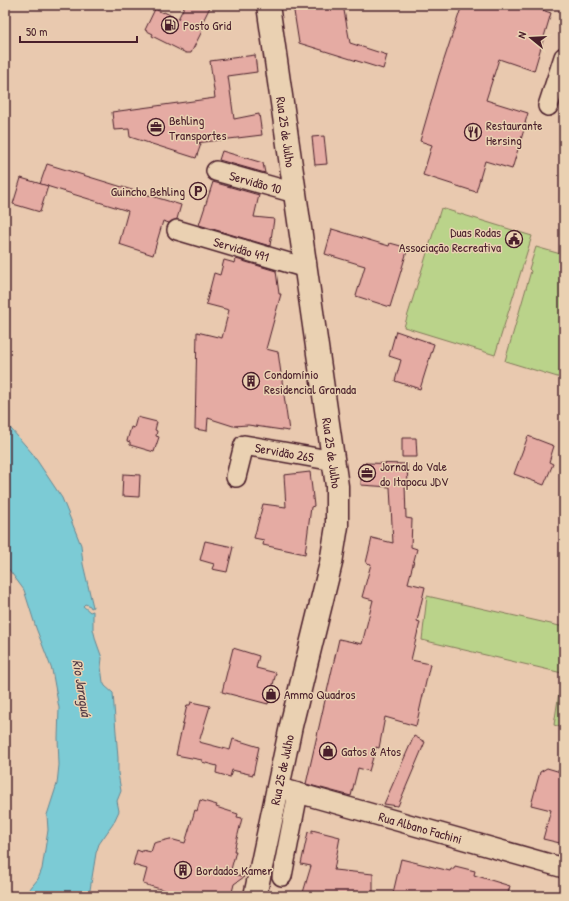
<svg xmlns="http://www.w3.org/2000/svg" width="569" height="901" viewBox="0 0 569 901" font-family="'Patrick Hand',sans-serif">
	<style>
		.green { fill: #bad38a; stroke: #82795a }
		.water { fill: #7bcbd5; stroke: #678691 }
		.building { fill: #e5aba3; stroke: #4a1f2b }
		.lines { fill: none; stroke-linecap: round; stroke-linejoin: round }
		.minor-casing { stroke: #4a1f2b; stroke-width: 22 }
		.major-casing { stroke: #4a1f2b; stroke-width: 25 }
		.minor { stroke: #ead1b2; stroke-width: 19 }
		.major { stroke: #ead1b2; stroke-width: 22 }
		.labels { text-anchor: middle; stroke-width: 3; stroke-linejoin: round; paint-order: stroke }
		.poi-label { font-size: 13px; fill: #4a1f2b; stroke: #ead1b2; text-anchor: start }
		.street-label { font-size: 13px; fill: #4a1f2b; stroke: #ead1b2 }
		.water-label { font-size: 14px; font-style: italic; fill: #513944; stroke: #ead1b2 }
	</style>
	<rect width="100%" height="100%" fill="#e9c9af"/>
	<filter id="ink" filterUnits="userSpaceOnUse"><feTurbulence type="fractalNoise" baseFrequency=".025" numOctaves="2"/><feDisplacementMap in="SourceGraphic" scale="8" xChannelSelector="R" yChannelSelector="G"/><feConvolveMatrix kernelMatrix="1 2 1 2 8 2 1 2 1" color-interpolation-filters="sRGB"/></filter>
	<g filter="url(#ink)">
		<!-- green -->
		<g class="green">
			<polygon points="441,208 532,236 495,355 404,327"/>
			<polygon points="536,247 564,255 564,379 505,361 531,271 529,269"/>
			<polygon points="427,596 564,627 564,728 554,725 562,673 422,640"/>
		</g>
		<!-- water -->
		<polygon class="water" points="5,422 32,453 62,498 81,545 83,564 93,607 91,608 90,606 85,604 83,606 90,612 93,611 93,629 96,641 102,658 101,667 103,682 105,686 113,693 118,758 118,773 121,791 117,801 119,811 113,824 99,844 96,853 89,896 24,896 38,879 42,869 48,830 47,815 57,784 59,765 58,738 59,708 52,670 36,628 24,590 7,567 5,561 5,540 7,528 5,523"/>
		<!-- building -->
		<g class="building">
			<polygon points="185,5 211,5 199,29 202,31 191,53 186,53 152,36 153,34 145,30 155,9 163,13 164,12 178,19"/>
			<polygon points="293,5 343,5 350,43 387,55 383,69 299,43"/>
			<polygon points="462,5 540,5 539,9 551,13 534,71 499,59 486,100 528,113 525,123 526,123 512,169 485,161 476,192 423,175 432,145 420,141 439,75"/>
			<polygon points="255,55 257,72 228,76 234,119 259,114 262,135 196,143 201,144 196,158 130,137 129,129 114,130 112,112 215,98 210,61"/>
			<polygon points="324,136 327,164 315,165 312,137"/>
			<polygon points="222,151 263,163 265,173 219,160"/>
			<polygon points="47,164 181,205 177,219 169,223 163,221 153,255 119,244 128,211 40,184"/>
			<polygon points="21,178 48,186 40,212 13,204"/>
			<polygon points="213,182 259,195 254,217 274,219 270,246 199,225"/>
			<polygon points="332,229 389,246 390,243 408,248 390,307 356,296 365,266 325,254"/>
			<polygon points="236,259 276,271 279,294 281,294 266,349 278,352 289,431 248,425 233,426 208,418 207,431 195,429 197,332 222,338 229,310 206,304 214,273 220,275 224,260 235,263"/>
			<polygon points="396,331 434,344 420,389 395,381 401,360 389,356"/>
			<polygon points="137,417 157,422 155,430 157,431 156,436 159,437 154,452 130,445 130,442 127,441 131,427 134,428"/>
			<polygon points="528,436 554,446 549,462 553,464 544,485 514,474"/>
			<polygon points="402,438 416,438 417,457 402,457"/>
			<polygon points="365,463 407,464 408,485 405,485 406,518 412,519 411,547 417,549 408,583 425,587 417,621 420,622 411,660 430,664 416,726 385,717 379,748 376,747 369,771 358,768 351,796 306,784 339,639 362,644 373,600 362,597 371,564 366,563 372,538 393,543 390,487 361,485 362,464 365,464"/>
			<polygon points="310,472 314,506 311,507 305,554 263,545 264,540 254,538 263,504 286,507 284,475"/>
			<polygon points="123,474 140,475 139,497 122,496"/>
			<polygon points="205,541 233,547 227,572 212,569 214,564 200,560"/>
			<polygon points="233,648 259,656 256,668 276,673 268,704 222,692"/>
			<polygon points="191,702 210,706 199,742 230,750 233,739 259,747 253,775 232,770 230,777 216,773 217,766 202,762 202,760 176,755 187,705 190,705"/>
			<polygon points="414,736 425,742 398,806 384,804"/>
			<polygon points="547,768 564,773 564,844 543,839 551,810 531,805 540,772"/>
			<polygon points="200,800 217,805 216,807 238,814 237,817 242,818 234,851 236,851 230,873 244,877 234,884 231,896 185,896 143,884 147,869 133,865 137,850 142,852 142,850 151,852 154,843 170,839 185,843 195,810 197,811"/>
			<polygon points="312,830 340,837 334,870 373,874 373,896 302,896 311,866 301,864 308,832 312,833"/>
			<polygon points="401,859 450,871 451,869 454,869 455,866 475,871 474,875 510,886 507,896 405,896 393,893"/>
		</g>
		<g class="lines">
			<!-- minor casing -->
			<g class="minor-casing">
				<g id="minor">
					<polyline points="548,106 564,57"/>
					<path id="s1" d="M216,171L295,193"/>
					<path id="s2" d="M177,230L306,268"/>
					<path id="s3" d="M236,477L244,445L334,461"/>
					<path id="s4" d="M277,787L564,868"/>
					<polyline points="282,876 298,793"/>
				</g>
			</g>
			<!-- major casing -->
			<g class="major-casing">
				<g id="major">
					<path id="s5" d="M255,896L291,726L331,563L337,526V486L268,5"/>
				</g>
			</g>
			<!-- minor -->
			<use href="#minor" class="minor"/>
			<!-- major -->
			<use href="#major" class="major"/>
		</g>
	</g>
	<!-- icons -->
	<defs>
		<g id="fuel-ring" transform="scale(0.9)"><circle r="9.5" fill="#ead1b2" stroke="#4a1f2b" stroke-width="1.5"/><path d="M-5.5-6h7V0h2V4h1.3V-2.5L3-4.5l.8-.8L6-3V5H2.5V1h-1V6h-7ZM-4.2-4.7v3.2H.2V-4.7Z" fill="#4a1f2b"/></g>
		<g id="office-ring" transform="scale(0.9)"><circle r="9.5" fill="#ead1b2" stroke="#4a1f2b" stroke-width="1.5"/><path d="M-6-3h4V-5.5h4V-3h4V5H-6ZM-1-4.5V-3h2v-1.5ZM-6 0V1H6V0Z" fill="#4a1f2b"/></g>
		<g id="restaurant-ring" transform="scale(0.9)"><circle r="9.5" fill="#ead1b2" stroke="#4a1f2b" stroke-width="1.5"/><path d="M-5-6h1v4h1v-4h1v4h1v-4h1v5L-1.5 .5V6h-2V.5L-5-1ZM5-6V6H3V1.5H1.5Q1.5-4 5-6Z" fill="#4a1f2b"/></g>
		<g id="parking-ring" transform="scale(0.9)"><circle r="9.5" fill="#ead1b2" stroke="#4a1f2b" stroke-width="1.5"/><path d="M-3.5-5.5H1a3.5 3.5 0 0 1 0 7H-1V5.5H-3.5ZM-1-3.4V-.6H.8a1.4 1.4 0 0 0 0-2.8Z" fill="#4a1f2b"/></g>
		<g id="civic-ring" transform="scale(0.9)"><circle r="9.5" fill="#ead1b2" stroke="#4a1f2b" stroke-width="1.5"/><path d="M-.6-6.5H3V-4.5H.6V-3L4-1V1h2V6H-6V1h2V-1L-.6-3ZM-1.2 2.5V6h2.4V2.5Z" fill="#4a1f2b"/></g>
		<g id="building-ring" transform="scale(0.9)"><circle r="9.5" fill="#ead1b2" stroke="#4a1f2b" stroke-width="1.5"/><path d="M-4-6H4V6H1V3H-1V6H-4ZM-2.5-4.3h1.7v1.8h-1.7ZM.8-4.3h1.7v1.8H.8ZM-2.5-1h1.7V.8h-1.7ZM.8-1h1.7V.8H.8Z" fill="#4a1f2b"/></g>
		<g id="shop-ring" transform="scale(0.9)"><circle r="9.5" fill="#ead1b2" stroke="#4a1f2b" stroke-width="1.5"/><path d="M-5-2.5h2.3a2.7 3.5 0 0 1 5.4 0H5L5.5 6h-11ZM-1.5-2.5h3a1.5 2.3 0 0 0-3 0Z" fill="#4a1f2b"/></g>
	</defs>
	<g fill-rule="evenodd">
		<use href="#fuel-ring" x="170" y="25"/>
		<use href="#office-ring" x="156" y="127"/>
		<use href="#restaurant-ring" x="473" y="132"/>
		<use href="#parking-ring" x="198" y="191"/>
		<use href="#civic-ring" x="514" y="239"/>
		<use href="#building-ring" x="251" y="381"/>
		<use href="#office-ring" x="367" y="473"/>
		<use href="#shop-ring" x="271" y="694"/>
		<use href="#shop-ring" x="328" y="751"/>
		<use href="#building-ring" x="183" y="870"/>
	</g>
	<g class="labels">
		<!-- poi labels -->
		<g class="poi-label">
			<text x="183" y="30">Posto Grid</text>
			<text x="169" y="125">Behling<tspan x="169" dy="15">Transportes</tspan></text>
			<text x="486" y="130">Restaurante<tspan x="486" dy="15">Hersing</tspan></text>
			<text x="185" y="196" text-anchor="end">Guincho Behling</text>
			<text x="501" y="237" text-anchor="end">Duas Rodas<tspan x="501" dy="15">Associação Recreativa</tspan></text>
			<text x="264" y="379">Condomínio<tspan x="264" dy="15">Residencial Granada</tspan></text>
			<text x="380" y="471">Jornal do Vale<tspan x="380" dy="15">do Itapocu JDV</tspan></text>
			<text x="284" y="699">Ammo Quadros</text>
			<text x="341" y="756">Gatos &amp; Atos</text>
			<text x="196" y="875">Bordados Kamer</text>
		</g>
		<!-- street labels -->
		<g class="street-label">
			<text transform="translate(286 132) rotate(82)" y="5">Rua 25 de Julho</text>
			<text dy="5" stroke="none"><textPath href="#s1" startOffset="41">Servidão 10</textPath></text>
			<text dy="5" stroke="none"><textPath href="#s2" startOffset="67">Servidão 491</textPath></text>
			<text dy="5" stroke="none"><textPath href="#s3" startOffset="74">Servidão 265</textPath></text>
			<text transform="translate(332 453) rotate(82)" y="5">Rua 25 de Julho</text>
			<text dy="5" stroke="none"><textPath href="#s5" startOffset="129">Rua 25 de Julho</textPath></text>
			<text dy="5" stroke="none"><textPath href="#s4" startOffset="149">Rua Albano Fachini</textPath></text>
		</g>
		<!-- water labels -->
		<g class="water-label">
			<text transform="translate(82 688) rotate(81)" y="5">Rio Jaraguá</text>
		</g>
	</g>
	<!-- margin -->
	<rect width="569" height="901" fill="none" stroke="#ead1b2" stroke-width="20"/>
	<rect x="10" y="10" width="549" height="881" fill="none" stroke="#4a1f2b" stroke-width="1.5" filter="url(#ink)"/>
	<!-- north arrow -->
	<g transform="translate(531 38) rotate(288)" stroke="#ead1b2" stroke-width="3" paint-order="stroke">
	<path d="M0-3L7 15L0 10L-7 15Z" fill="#4a1f2b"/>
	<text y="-6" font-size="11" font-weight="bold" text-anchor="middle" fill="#4a1f2b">N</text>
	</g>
	<!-- scale -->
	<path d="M20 36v6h117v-6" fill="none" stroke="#4a1f2b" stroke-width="2"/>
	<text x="26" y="36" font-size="12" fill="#4a1f2b" stroke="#ead1b2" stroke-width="3" paint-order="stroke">50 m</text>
</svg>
